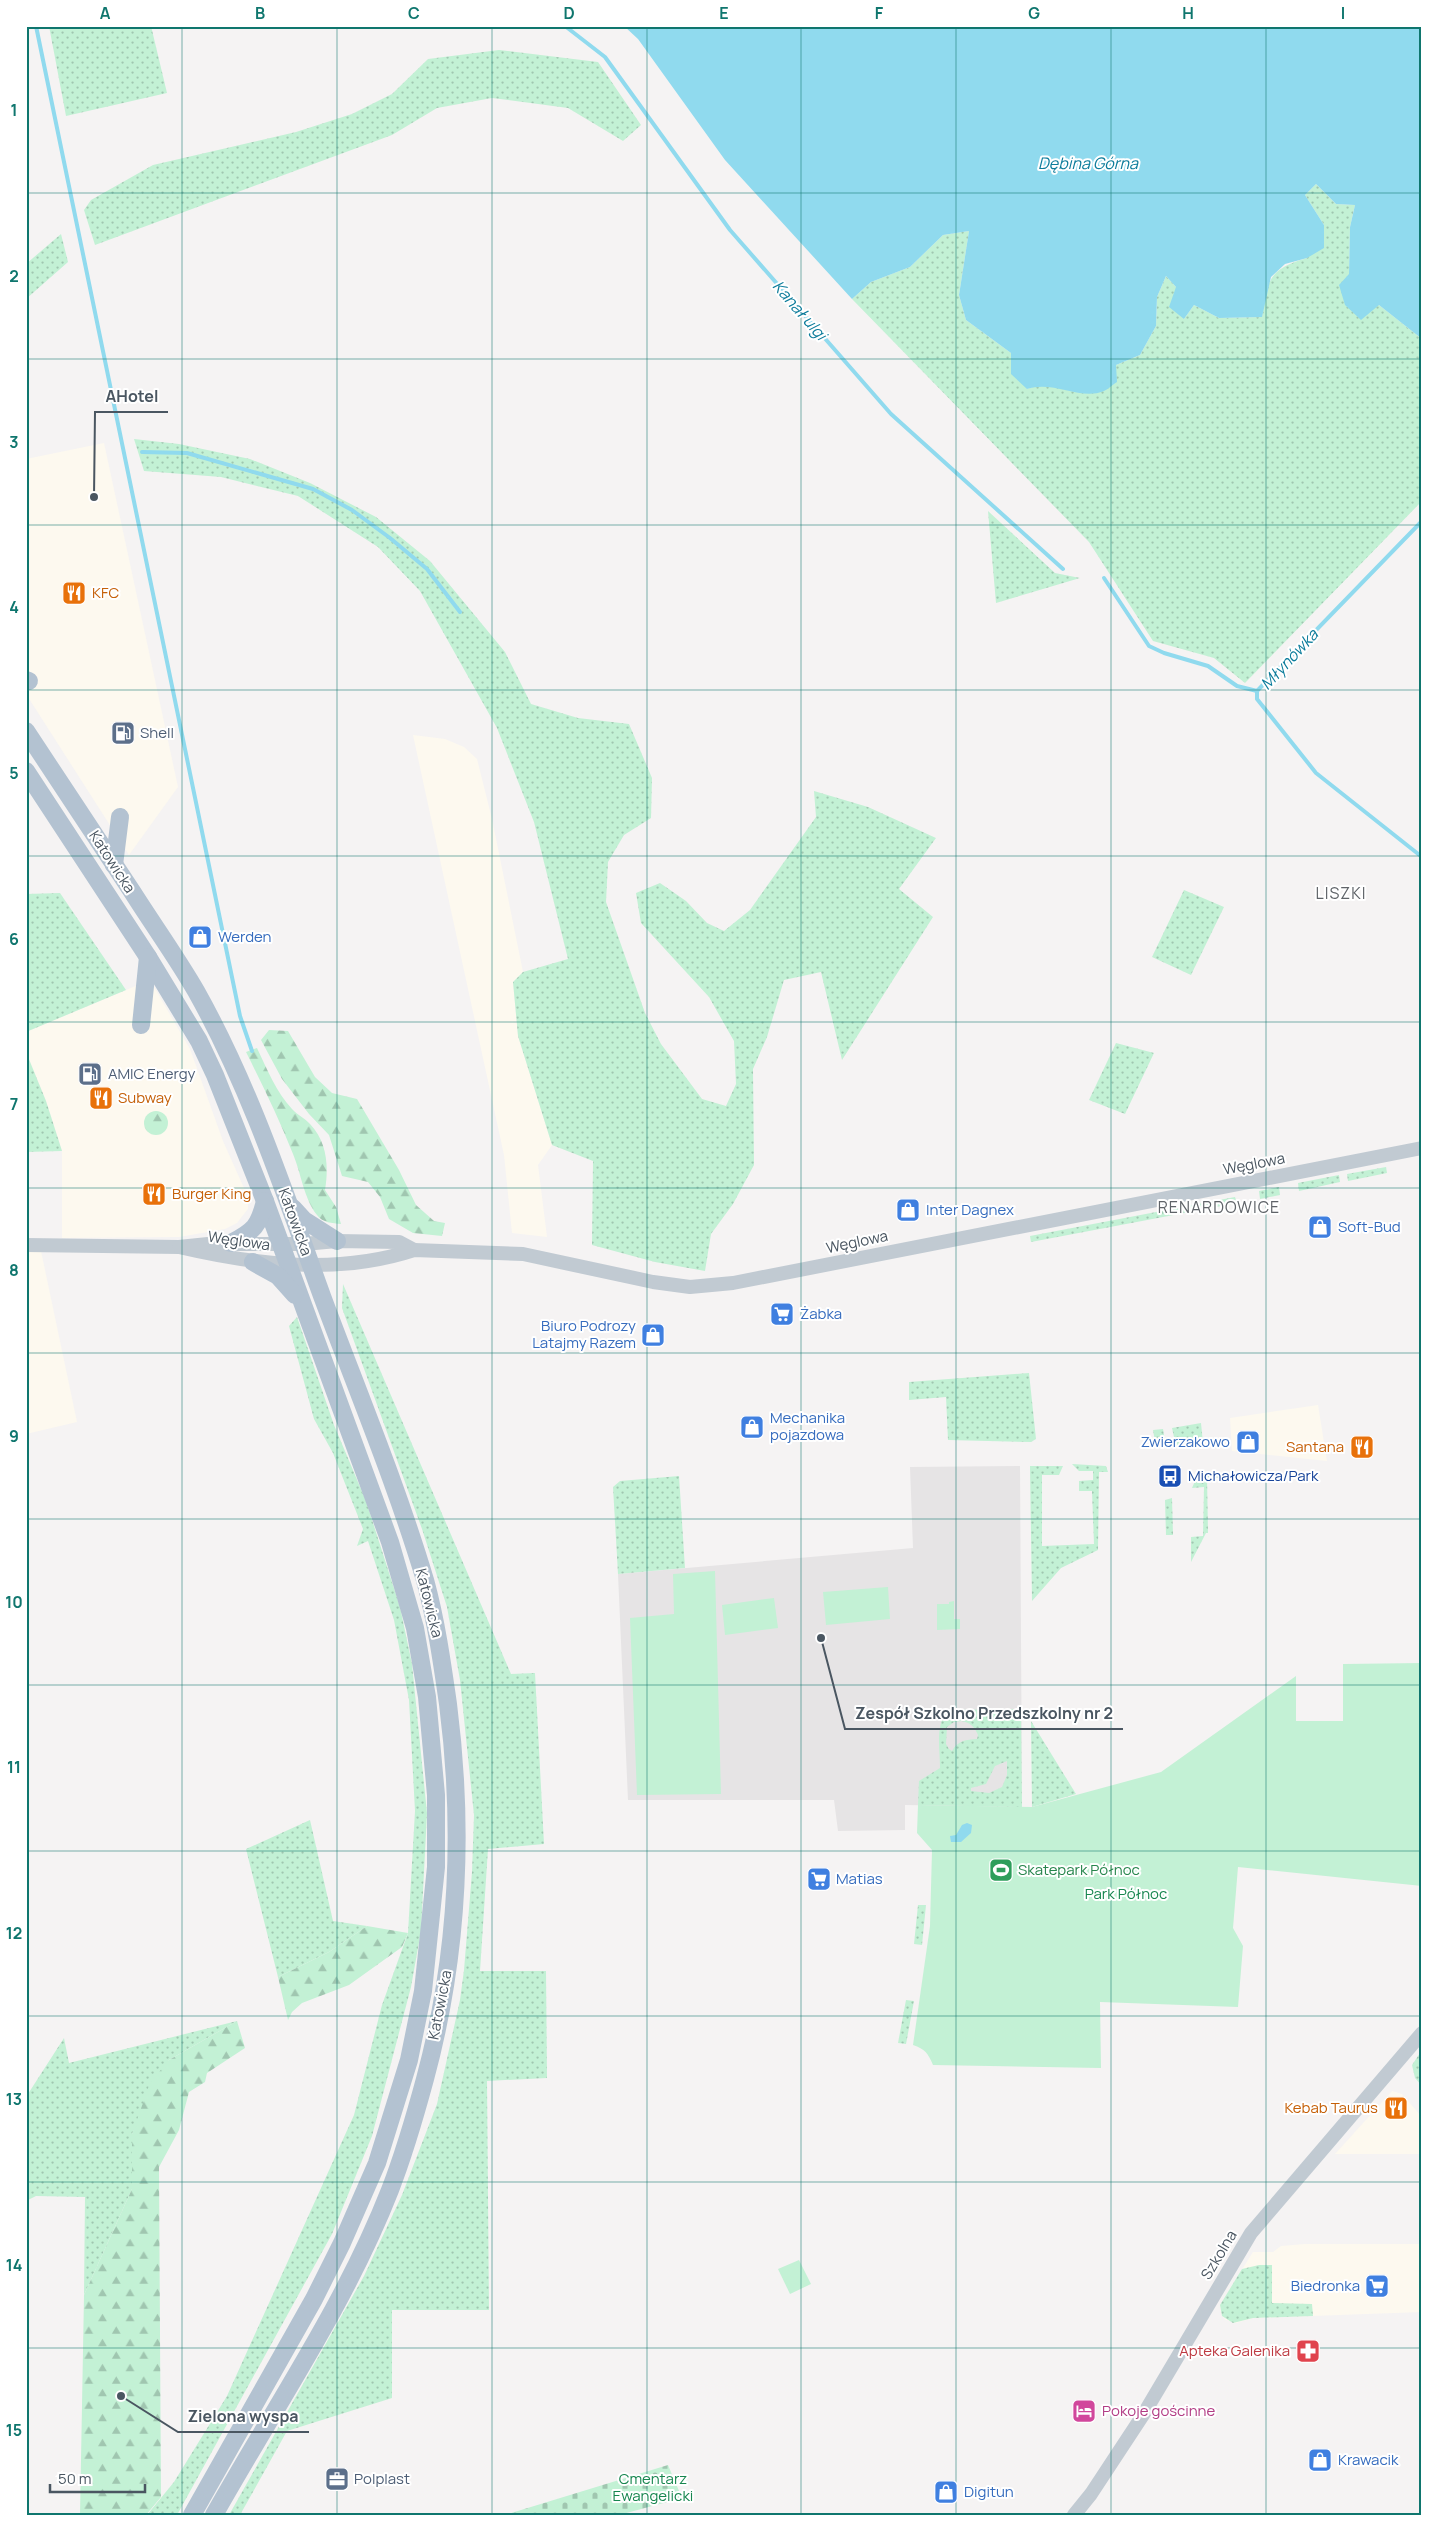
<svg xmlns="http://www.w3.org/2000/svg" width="1448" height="2541" viewBox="0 0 1448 2541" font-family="Manrope,sans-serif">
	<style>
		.commercial { fill: #fdf9ef }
		.education { fill: #e6e4e5 }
		.grass { fill: url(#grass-dots); fill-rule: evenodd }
		.forest { fill: url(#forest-firs) }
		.cemetery { fill: url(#cemetery-stones) }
		.park { fill: #c3f1d5 }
		.water { fill: #90daee }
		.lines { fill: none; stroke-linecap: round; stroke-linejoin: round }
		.stream { stroke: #90daee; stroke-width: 4 }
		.minor { stroke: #c1cad2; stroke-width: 14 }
		.major { stroke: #b3c2d1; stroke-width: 18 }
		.grid { fill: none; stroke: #0f766e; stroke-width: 1; stroke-opacity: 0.55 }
		.labels { text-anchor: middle; stroke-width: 4; stroke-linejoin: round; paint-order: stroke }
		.food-label { font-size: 15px; fill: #c56008; stroke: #fff; text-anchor: start }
		.service-label { font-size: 15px; fill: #4e5e75; stroke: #fff; text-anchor: start }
		.street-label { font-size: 15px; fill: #4a5661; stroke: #fff }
		.shop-label { font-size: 15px; fill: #366cbe; stroke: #fff; text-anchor: start }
		.transit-label { font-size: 15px; fill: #164399; stroke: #fff; text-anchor: start }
		.leisure-label { font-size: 15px; fill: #27864d; stroke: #fff; text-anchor: start }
		.park-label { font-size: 15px; fill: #17864f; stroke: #fff }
		.health-label { font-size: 15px; fill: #be3a42; stroke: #fff; text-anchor: end }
		.hotel-label { font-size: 15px; fill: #b23c85; stroke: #fff; text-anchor: start }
		.water-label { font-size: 16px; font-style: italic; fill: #0c7c9b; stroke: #fff }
		.neighbourhood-label { font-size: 16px; letter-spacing: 1px; fill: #5f6368; stroke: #fff }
		.leader { fill: none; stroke: #4a5661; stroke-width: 2 }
		.callout-dot { fill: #4a5661; stroke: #fff; stroke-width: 2 }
		.callout-label { font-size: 16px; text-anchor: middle; font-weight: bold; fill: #4a5661; stroke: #fff; stroke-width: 4; stroke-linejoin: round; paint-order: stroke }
		.neatline { fill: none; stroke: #0f766e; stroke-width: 2 }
		.grid-label { font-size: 16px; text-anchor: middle; font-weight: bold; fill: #0f766e }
	</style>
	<defs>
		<pattern id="grass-dots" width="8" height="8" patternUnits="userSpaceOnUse" patternTransform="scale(1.25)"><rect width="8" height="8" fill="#c3f1d5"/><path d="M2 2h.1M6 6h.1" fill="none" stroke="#a0c6b0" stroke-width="1.8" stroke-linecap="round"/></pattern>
		<pattern id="forest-firs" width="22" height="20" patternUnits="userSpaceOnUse" patternTransform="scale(1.25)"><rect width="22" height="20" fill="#c3f1d5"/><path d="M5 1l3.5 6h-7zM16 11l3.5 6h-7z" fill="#a0c6b0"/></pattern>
		<pattern id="cemetery-stones" width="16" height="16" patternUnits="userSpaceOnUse" patternTransform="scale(1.25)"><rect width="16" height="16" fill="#c3f1d5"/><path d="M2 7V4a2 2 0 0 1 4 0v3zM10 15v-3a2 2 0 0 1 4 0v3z" fill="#a0c6b0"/></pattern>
	</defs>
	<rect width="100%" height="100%" fill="#f5f3f3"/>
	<!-- commercial -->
	<g class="commercial">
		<polygon points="104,443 178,787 129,855 26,694 26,459"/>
		<polygon points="413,735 445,739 464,747 477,759 492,819 523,972 513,982 518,1036 552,1145 538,1165 547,1237 512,1233 504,1155"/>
		<polygon points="150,980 190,1049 223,1141 248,1197 248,1209 237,1223 225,1229 179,1237 62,1238 62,1151 46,1101 26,1052 26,1032"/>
		<polygon points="26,1251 41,1251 77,1422 26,1434"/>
		<polygon points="1318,1405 1327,1461 1232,1451 1230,1418"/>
		<polygon points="1392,2091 1402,2094 1422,2117 1422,2154 1335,2154"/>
		<polygon points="1305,2244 1422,2244 1422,2312 1253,2318 1236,2323 1226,2320 1222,2316 1220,2305 1253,2252 1273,2252 1281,2246"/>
	</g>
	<!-- education -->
	<polygon class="education" points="1020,1466 1022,1807 905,1805 905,1830 838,1831 834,1800 628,1800 618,1574 913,1548 910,1467"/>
	<!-- grass -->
	<g class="grass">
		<polygon points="49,26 151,26 167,93 66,116"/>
		<polygon points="499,50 598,62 641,125 623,141 568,108 492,98 437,108 392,135 95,245 84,210 91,200 153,165 296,132 352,114 392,94 428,59"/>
		<path d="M1316,184L1336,204L1355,205L1350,227L1349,274L1379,305L1422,339V501L1245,683L1214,658L1153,641L1089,542L852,299L871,282L910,267L943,235L969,231L959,295L966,320L1011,353L1027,389L1041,384L1081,393L1116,365L1140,355L1156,326L1157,297L1166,276L1176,287L1184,319L1194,305L1219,318L1262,317C1267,280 1269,269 1307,258L1324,225L1305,195Z"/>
		<polygon points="61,234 68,262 26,299 26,264"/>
		<polygon points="134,439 179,444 250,459 310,483 376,517 430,561 505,652 531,704 578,718 629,724 652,778 651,818 624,835 608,862 606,902 645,1013 661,1044 702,1099 726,1106 736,1084 734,1041 709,997 641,923 636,893 660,883 686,901 707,923 724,931 750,910 816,817 814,791 868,807 936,838 899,889 933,917 842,1060 821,972 784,980 767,1037 753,1069 754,1165 733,1204 711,1234 705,1271 655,1262 592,1245 593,1161 552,1145 518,1036 513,982 523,972 568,959 534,822 497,728 420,591 378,547 298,496 221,477 144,471"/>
		<polygon points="988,511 1055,573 1080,578 996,603"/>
		<polygon points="1184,890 1224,907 1191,975 1152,957"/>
		<polygon points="60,893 126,990 26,1032 26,894"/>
		<polygon points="1116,1043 1154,1053 1125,1114 1089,1100"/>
		<polygon points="26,1052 46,1101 62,1151 26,1152"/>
		<polygon points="1386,1167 1387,1173 1348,1181 1347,1174"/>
		<polygon points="1339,1175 1340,1182 1299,1191 1298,1183"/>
		<polygon points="1279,1187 1280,1195 1260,1199 1259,1191"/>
		<polygon points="1235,1197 1237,1203 1031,1242 1030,1236"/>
		<polygon points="343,1284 511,1674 535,1673 544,1844 488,1849 480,1971 546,1971 547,2078 487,2081 489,2310 392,2310 392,2398 287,2431 240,2515 229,2515 364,2276 402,2195 437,2104 460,2000 464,1970 472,1872 474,1815 460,1680 447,1607 422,1529 342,1308"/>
		<polygon points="297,1317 334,1425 366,1501 400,1607 412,1664 427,1813 421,1931 411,1987 372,2136 332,2234 177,2515 147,2515 174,2482 227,2396 354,2115 382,2005 408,1933 415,1811 409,1700 394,1620 368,1541 357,1546 363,1529 333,1453 314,1419 289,1326"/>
		<polygon points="1029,1373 1036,1439 1031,1442 948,1440 946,1397 909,1400 909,1382"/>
		<polygon points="1201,1423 1203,1443 1189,1442 1187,1446 1176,1446 1172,1428"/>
		<polygon points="1163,1429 1166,1446 1156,1447 1153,1430"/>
		<polygon points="1072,1464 1106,1466 1108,1472 1099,1472 1098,1550 1061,1568 1032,1601 1030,1466 1063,1466 1059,1475 1042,1475 1042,1546 1094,1544 1092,1491 1079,1491 1079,1481 1093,1480 1093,1471 1079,1471"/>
		<polygon points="1199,1472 1218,1474 1218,1478 1207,1477 1208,1533 1206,1533 1191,1562 1191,1537 1203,1536 1204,1487 1192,1488"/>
		<polygon points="679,1476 685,1568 618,1574 613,1487 620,1481"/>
		<polygon points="1172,1498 1173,1535 1166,1535 1165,1500"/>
		<path d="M1018,1709L1021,1713L1022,1807L918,1805L919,1781L940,1768C940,1747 935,1728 947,1710ZM961,1721C971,1723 974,1726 978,1735L977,1739C966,1740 958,1740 952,1751L949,1749L946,1744L947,1727L954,1722ZM1007,1761V1775L1002,1787L989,1793L971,1791V1788L986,1784L995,1766Z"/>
		<polygon points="1031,1721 1076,1794 1032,1807"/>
		<polygon points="310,1820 333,1921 367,1926 329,1952 278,1977 246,1849"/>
		<polygon points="918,1905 926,1905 922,1945 914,1944"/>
		<polygon points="906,2000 914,2001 906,2044 898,2043"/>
		<polygon points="237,2021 169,2060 132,2134 132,2189 84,2295 85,2197 36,2196 26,2201 26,2097 64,2038 69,2063"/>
		<polygon points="1422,2050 1422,2086 1415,2078 1412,2065"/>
		<polygon points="1259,2265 1272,2265 1272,2303 1312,2304 1313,2316 1253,2318 1233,2323 1222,2316 1220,2305 1242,2269"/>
	</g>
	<!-- forest -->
	<g class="forest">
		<polygon points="269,1030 288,1031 315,1077 332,1093 357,1099 399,1170 416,1205 434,1221 445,1223 442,1236 413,1233 389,1219 380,1197 368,1182 342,1176 329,1135 309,1114 282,1079 261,1040"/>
		<path d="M257,1048C267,1069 276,1092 292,1109C297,1115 305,1118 310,1124C327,1142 329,1166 325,1190L336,1207L341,1224C332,1223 323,1223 317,1215C304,1199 301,1173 293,1154C279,1119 263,1086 246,1052Z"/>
		<circle cx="156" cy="1123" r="12"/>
		<polygon points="367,1926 408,1933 402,1947 349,1985 302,2003 292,2012 288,2020 278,1977 329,1952"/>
		<polygon points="237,2021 245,2048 207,2073 205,2082 189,2092 179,2130 159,2167 161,2497 146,2515 80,2515 84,2295 132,2189 132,2134 150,2083 169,2060"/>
	</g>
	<!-- cemetery -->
	<polygon class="cemetery" points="668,2465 682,2498 619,2515 505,2515"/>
	<!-- park -->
	<g class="park">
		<polygon points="715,1571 721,1794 637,1795 630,1618 674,1614 673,1574"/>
		<polygon points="888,1587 890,1619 826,1625 823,1592"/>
		<polygon points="774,1598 778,1628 725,1635 722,1605"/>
		<polygon points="954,1601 954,1619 960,1619 960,1629 937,1630 937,1604 949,1604 949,1602"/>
		<path d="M1422,1663V1886L1238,1867L1233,1928L1243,1946L1238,2007L1100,2002L1101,2068L933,2065C928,2053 925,2049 913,2045L930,1926L932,1850L917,1833L918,1805L1032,1807L1161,1772L1296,1676V1721H1343V1664Z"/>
		<polygon points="799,2260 811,2284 790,2294 778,2269"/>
	</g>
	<!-- water -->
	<g class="water">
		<path d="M624,26H1422V339L1379,305L1361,320L1345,305L1339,285L1349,274L1350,227L1355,205L1336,204L1316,184L1305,195L1324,225V248L1307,258L1285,264L1271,277L1262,317L1219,318L1194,305L1184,319L1169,307L1176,287L1166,276L1157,297L1156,326L1140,355L1116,365L1117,382C1113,384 1109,389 1104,391C1080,401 1054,380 1027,389L1011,374V353L966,320L959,295L969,231L943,235L910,267L871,282L852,299L725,160L638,39Z"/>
		<polygon points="967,1823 972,1825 971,1833 961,1842 951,1842 950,1836 956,1835 962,1825"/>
	</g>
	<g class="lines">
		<!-- stream -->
		<g class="stream">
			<polyline points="36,26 240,1016 252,1051"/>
			<polyline points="565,26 605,57 730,230 891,414 1063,569"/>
			<polyline points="142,452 187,453 313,489 352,510 390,538 427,569 460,612"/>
			<polyline points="1422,521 1257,691 1257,699 1316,773 1422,857"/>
			<polyline points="1104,578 1149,646 1164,653 1208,666 1237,686 1257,691"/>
		</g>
		<!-- minor -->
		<g class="minor">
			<polyline points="26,1245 179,1247 208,1244 304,1244 337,1241 399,1242 414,1250"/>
			<path d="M179,1247C256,1265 338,1275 414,1250L523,1254L653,1282L690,1287L733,1283L1422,1148"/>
			<polyline points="1074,2515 1091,2494 1143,2415 1251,2233 1422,2033"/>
		</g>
		<!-- major -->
		<g class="major">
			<polyline points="26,680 29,681"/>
			<path d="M26,731C62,785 97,839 133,893C154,926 177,958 196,991C250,1087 285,1194 322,1296C357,1390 396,1483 425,1580C436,1620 442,1662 448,1704C464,1829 458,1957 425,2079C415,2116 404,2154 390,2190C345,2305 274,2408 214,2515"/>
			<polyline points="26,771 148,957 199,1041 215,1075 265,1201 390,1542 415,1628 427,1697 436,1795 436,1867 423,1991 409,2060 377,2163 342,2243 314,2299 192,2515"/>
			<polyline points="114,865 120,817"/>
			<polyline points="141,1025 148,957"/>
			<polyline points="293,1208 304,1220 337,1241"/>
			<path d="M231,1243C254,1231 259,1226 265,1201"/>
			<polyline points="253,1262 278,1276 295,1295"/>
		</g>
	</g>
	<!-- grid -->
	<path class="grid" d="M182,26V2515M337,26V2515M492,26V2515M647,26V2515M801,26V2515M956,26V2515M1111,26V2515M1266,26V2515M26,193H1422M26,359H1422M26,525H1422M26,690H1422M26,856H1422M26,1022H1422M26,1188H1422M26,1353H1422M26,1519H1422M26,1685H1422M26,1851H1422M26,2016H1422M26,2182H1422M26,2348H1422"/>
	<!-- icons -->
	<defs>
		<g id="restaurant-square" transform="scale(1.25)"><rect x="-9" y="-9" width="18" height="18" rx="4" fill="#e8710a" stroke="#fff"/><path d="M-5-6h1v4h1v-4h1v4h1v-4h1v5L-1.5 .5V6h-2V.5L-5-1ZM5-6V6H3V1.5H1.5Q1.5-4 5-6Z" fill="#fff"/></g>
		<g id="fuel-square" transform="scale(1.25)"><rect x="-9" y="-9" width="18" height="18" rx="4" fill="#5c6f8a" stroke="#fff"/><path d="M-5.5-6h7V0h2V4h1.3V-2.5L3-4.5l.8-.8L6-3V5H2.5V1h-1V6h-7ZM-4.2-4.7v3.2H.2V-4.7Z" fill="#fff"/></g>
		<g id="shop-square" transform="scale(1.25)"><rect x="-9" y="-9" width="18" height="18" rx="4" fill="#3f7fe0" stroke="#fff"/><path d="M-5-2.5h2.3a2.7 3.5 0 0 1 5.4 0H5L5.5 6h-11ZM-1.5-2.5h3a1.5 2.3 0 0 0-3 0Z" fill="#fff"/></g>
		<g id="supermarket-square" transform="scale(1.25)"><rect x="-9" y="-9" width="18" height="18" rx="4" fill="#3f7fe0" stroke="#fff"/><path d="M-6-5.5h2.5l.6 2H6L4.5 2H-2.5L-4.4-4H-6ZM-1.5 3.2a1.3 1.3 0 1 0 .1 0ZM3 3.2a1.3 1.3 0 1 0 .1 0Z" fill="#fff"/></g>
		<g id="bus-square" transform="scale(1.25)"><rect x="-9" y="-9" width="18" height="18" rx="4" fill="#1a4fb4" stroke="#fff"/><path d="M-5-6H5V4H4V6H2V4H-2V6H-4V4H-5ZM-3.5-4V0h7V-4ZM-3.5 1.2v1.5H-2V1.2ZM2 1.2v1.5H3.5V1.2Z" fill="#fff"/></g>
		<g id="stadium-square" transform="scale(1.25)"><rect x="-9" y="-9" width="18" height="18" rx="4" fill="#2e9e5b" stroke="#fff"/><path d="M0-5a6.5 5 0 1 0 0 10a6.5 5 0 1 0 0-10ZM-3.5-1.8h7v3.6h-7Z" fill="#fff"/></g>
		<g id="pharmacy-square" transform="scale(1.25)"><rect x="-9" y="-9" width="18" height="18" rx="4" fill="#e0444e" stroke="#fff"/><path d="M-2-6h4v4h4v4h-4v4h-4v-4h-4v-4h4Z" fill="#fff"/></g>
		<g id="hotel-square" transform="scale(1.25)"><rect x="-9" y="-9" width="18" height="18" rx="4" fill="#d1479c" stroke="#fff"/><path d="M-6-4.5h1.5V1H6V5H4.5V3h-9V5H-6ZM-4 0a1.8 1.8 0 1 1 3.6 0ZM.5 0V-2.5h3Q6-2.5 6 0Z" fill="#fff"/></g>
		<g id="office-square" transform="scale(1.25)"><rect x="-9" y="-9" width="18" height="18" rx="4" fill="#5c6f8a" stroke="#fff"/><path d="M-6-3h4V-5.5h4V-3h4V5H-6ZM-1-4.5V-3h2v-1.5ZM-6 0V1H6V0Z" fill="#fff"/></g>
	</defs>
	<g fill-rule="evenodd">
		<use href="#restaurant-square" x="74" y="593"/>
		<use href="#fuel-square" x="123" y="733"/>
		<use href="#shop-square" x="200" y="937"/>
		<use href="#fuel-square" x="90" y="1074"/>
		<use href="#restaurant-square" x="101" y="1098"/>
		<use href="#restaurant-square" x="154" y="1194"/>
		<use href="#shop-square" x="908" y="1210"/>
		<use href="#shop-square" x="1320" y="1227"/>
		<use href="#supermarket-square" x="782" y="1314"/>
		<use href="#shop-square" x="653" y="1335"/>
		<use href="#shop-square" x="752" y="1427"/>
		<use href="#shop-square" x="1248" y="1442"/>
		<use href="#restaurant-square" x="1362" y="1447"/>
		<use href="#bus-square" x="1170" y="1476"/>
		<use href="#stadium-square" x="1001" y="1870"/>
		<use href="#supermarket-square" x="819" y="1879"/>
		<use href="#restaurant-square" x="1396" y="2108"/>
		<use href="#supermarket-square" x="1377" y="2286"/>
		<use href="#pharmacy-square" x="1308" y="2351"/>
		<use href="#hotel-square" x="1084" y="2411"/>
		<use href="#shop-square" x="1320" y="2460"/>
		<use href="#office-square" x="337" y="2479"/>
		<use href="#shop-square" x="946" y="2492"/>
	</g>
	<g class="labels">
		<!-- food labels -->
		<g class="food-label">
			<text x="92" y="598">KFC</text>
			<text x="118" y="1103">Subway</text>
			<text x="172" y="1199">Burger King</text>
			<text x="1344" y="1452" text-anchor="end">Santana</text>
			<text x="1378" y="2113" text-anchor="end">Kebab Taurus</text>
		</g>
		<!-- service labels -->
		<g class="service-label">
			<text x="140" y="738">Shell</text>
			<text x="108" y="1079">AMIC Energy</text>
			<text x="354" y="2484">Polplast</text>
		</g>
		<!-- street labels -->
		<g class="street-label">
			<text transform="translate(112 862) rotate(57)" y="5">Katowicka</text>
			<text transform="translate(1254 1164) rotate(-11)" y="5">Węglowa</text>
			<text transform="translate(295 1222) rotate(70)" y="5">Katowicka</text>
			<text transform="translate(239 1241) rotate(8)" y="5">Węglowa</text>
			<text transform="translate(857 1242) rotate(-12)" y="5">Węglowa</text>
			<text transform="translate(429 1603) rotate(76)" y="5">Katowicka</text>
			<text transform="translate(440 2005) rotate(-79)" y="5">Katowicka</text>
			<text transform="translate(1219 2255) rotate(-59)" y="5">Szkolna</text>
		</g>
		<!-- shop labels -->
		<g class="shop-label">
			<text x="218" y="942">Werden</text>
			<text x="926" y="1215">Inter Dagnex</text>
			<text x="1338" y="1232">Soft-Bud</text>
			<text x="800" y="1319">Żabka</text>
			<text x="636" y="1331" text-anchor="end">Biuro Podrozy<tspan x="636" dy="17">Latajmy Razem</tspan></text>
			<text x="770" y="1423">Mechanika<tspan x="770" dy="17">pojazdowa</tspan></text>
			<text x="1230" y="1447" text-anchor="end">Zwierzakowo</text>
			<text x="836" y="1884">Matias</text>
			<text x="1360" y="2291" text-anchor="end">Biedronka</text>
			<text x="1338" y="2465">Krawacik</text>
			<text x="964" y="2497">Digitun</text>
		</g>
		<!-- transit labels -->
		<g class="transit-label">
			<text x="1188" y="1481">Michałowicza/Park</text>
		</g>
		<!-- leisure labels -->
		<g class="leisure-label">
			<text x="1018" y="1875">Skatepark Północ</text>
		</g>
		<!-- park labels -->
		<g class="park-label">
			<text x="1126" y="1899">Park Północ</text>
			<text x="653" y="2484">Cmentarz<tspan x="653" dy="17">Ewangelicki</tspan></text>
		</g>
		<!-- health labels -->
		<g class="health-label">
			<text x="1290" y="2356">Apteka Galenika</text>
		</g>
		<!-- hotel labels -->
		<g class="hotel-label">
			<text x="1102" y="2416">Pokoje gościnne</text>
		</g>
		<!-- water labels -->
		<g class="water-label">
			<text x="1088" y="169">Dębina Górna</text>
			<text transform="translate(800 310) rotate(49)" y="6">Kanał ulgi</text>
			<text transform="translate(1289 659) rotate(-47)" y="6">Młynówka</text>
		</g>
		<!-- neighbourhood labels -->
		<g class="neighbourhood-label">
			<text x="1341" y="899">LISZKI</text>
			<text x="1219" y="1213">RENARDOWICE</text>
		</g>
	</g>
	<!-- callouts -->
	<path class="leader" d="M94 497L95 412H168M821 1638L845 1729H1123M121 2396L178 2432H309"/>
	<g class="callout-dot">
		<circle cx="94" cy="497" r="5"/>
		<circle cx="821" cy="1638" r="5"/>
		<circle cx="121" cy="2396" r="5"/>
	</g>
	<g class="callout-label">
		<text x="132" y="402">AHotel</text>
		<text x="984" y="1719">Zespół Szkolno Przedszkolny nr 2</text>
		<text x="243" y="2422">Zielona wyspa</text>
	</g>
	<!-- border -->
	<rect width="1448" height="2541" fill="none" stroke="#ffffff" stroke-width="55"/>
	<!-- scale -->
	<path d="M50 2484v8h95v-8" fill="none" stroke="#4a5661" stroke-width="2.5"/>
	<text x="58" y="2484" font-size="15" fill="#4a5661" stroke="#ffffff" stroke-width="4" paint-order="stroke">50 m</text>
	<rect x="28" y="28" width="1392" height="2486" class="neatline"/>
	<g class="grid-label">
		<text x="105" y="19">A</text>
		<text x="260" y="19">B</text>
		<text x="414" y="19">C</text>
		<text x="569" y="19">D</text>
		<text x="724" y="19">E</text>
		<text x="879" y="19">F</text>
		<text x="1034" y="19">G</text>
		<text x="1188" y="19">H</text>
		<text x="1343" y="19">I</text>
		<text x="14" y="116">1</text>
		<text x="14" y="282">2</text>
		<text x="14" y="448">3</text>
		<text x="14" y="613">4</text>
		<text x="14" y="779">5</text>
		<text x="14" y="945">6</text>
		<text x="14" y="1110">7</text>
		<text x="14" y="1276">8</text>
		<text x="14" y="1442">9</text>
		<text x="14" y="1608">10</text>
		<text x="14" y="1773">11</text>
		<text x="14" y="1939">12</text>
		<text x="14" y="2105">13</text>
		<text x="14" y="2271">14</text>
		<text x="14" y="2436">15</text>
	</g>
</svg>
